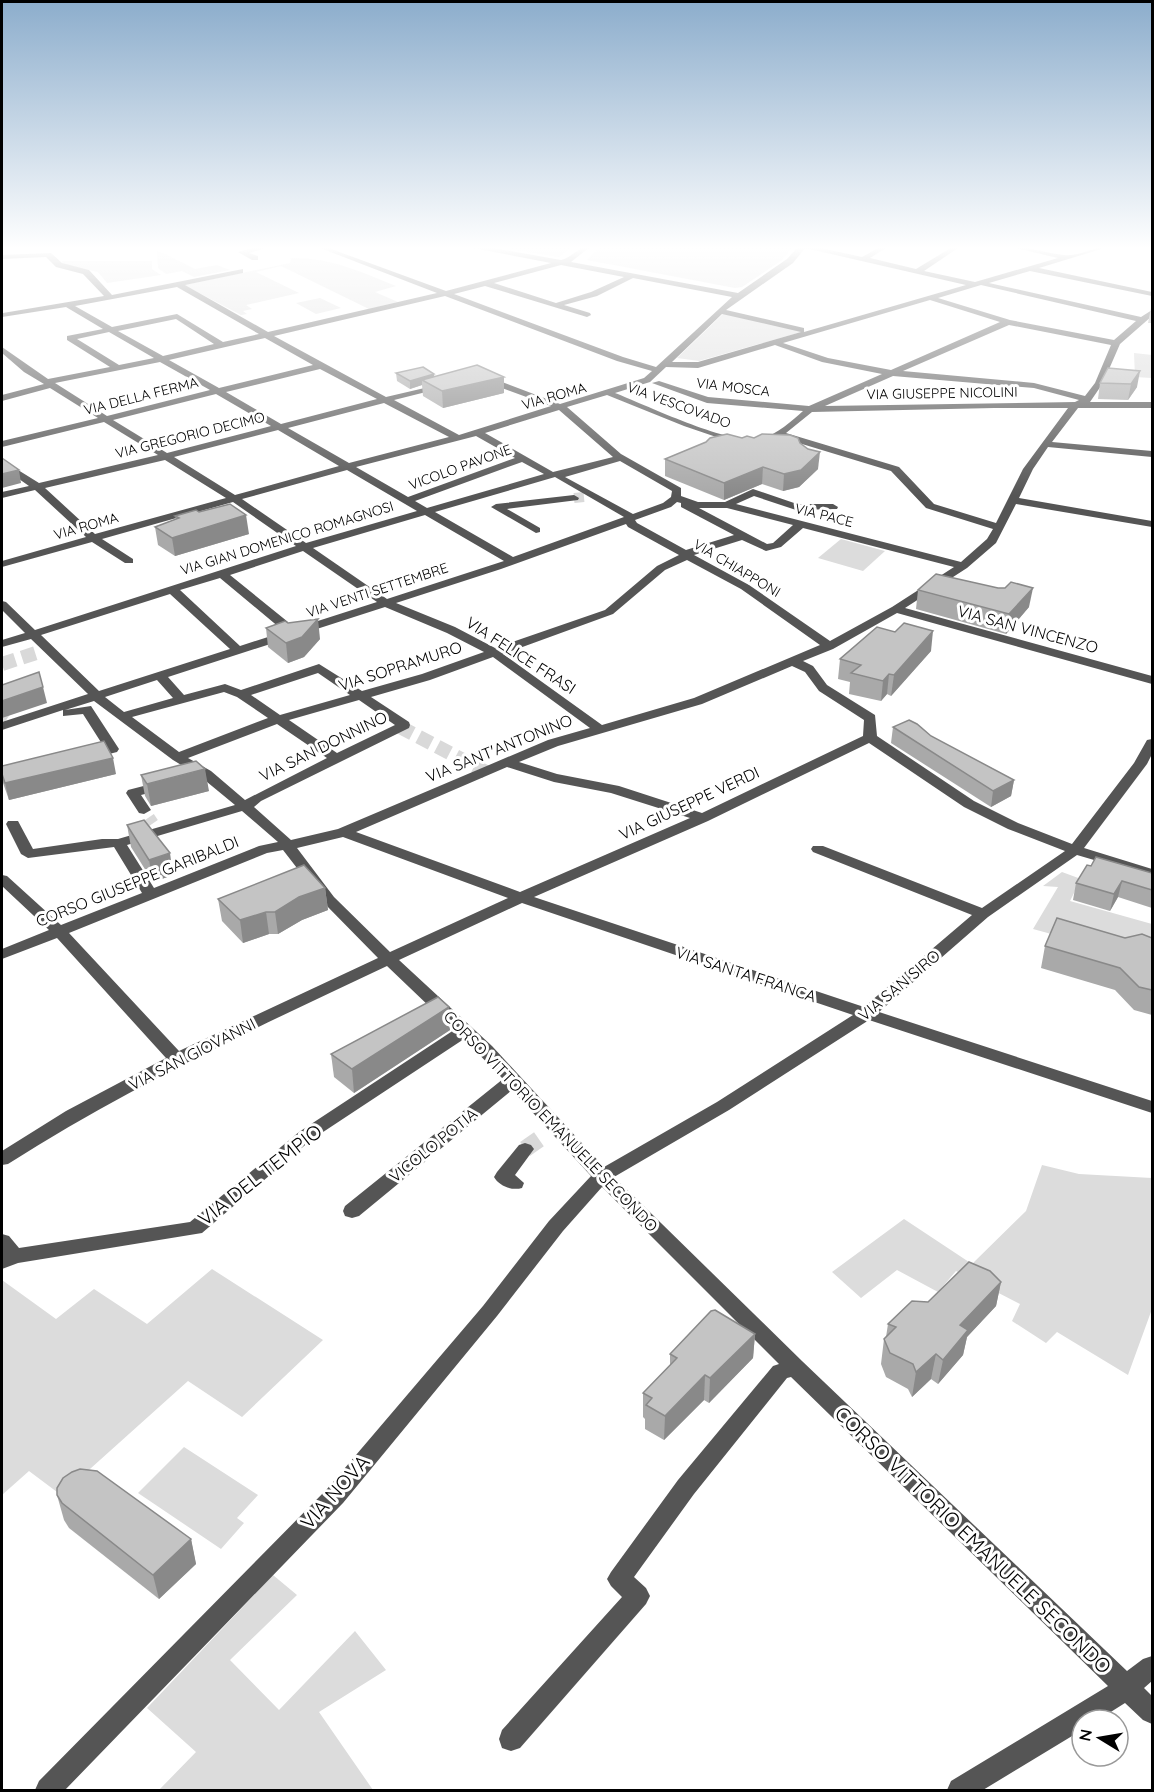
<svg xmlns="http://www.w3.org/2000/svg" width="1154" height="1792" viewBox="0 0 1154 1792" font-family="Quicksand,sans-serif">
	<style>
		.green { fill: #dcdcdc }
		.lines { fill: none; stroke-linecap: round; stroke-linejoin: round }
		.minor-tunnel-far2 { stroke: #d9d9d9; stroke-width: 10; stroke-dasharray: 10 5; stroke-linecap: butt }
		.minor-tunnel-far1 { stroke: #d9d9d9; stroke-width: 14; stroke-dasharray: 14 7; stroke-linecap: butt }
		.minor-tunnel { stroke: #d9d9d9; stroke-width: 17; stroke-dasharray: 17 9; stroke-linecap: butt }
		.minor { fill: #555; fill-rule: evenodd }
		.wall { fill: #a9a9a9 }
		.shaded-wall { fill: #898989 }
		.building { fill: #c4c4c4; stroke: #898989; stroke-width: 1.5 }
		.labels { text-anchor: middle; stroke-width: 6; stroke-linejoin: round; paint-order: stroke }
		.far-street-label { font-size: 14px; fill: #000; stroke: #fff }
		.street-label { font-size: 16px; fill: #000; stroke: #fff }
		.near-street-label { font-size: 20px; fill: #000; stroke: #fff }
	</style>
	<rect width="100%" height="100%" fill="#fff"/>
	<!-- green -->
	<g class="green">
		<polygon points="500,246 573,246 559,257 498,247"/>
		<polygon points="601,246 786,246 793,247 782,260 742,287 735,288 587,260"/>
		<polygon points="157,250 195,269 217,265 230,270 194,277 182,271 166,274 158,268"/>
		<path d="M291,258C333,258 358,271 396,286L375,292L398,302L369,309L281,266L256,272L299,293L246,305L252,309L243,311L247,314L241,315L184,285L290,263Z"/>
		<polygon points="62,261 152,261 152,269 161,275 107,283 98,272 62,264"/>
		<polygon points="320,298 341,308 316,314 296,303"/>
		<polygon points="724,313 805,331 699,361 677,358"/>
		<polygon points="1134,353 1152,355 1152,378 1135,377"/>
		<polygon points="841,539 885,551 863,571 818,558"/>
		<polygon points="1062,872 1081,879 1070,901 1152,924 1152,951 1121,953 1033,929 1058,887 1043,886"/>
		<polygon points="1042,1165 1079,1174 1152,1178 1152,1309 1128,1375 1057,1332 1046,1343 1012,1321 1020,1304 956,1271 938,1292 897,1270 861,1298 832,1272 904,1219 972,1264 1026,1211"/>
		<polygon points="212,1269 323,1340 242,1417 188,1381 61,1495 29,1471 2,1495 2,1280 56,1319 94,1289 147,1324"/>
		<polygon points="184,1447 258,1495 237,1518 244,1523 221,1549 138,1493"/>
		<polygon points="273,1575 297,1595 230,1660 279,1710 355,1631 386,1670 319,1712 373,1790 159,1790 196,1752 147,1708"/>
	</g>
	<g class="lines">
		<!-- minor-tunnel-far2 -->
		<polyline class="minor-tunnel-far2" points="574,498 585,497"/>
		<!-- minor-tunnel-far1 -->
		<g class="minor-tunnel-far1">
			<polyline points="2,664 36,653"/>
			<polyline points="2,711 9,716"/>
			<polyline points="400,727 486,772"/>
			<polyline points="148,818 152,824"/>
		</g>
		<!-- minor-tunnel -->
		<polyline class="minor-tunnel" points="525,1149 545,1135"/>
		<!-- minor -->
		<g class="minor">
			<polygon points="261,246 273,246 249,253 258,256 258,260 252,260 238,252"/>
			<path d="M315,246H323L446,291L551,263L473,248L470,246H482L561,260C573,257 579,246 591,246L571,262L738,293L787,259L799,246H812L862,257L882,246H889L870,258L916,269L954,246H961L924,271L975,282L1058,258L1007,246C1027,246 1045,253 1064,255C1079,257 1096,246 1111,246L1039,268L1152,292V296L1030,271L989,283L1141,317L1152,310V316L1120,344L1103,383L1090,402H1152V408H1078L1052,442L1152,451V457L1048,447L1033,469L1019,498L1152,521V527L1016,504L996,543L967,568L905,608L1152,676V684L897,613L833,649L803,661L813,666L827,685L875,715L877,736L974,801L1018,823L1072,844L1134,763L1147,740L1152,739V754L1147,764L1084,848L1152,869V877L1077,855L988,917L879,1012L1152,1101V1113L869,1020L729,1110L614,1177L802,1361L1127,1671L1143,1659L1152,1656V1681L1144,1688L1152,1696V1724L1143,1720L1125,1703L1098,1720H1082V1730L983,1790H947L951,1781L1108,1686L791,1377L787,1378L694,1494L634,1577L646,1588L650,1596L646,1604L520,1748L511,1751L502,1748L499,1739L502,1730L622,1597L611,1586L607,1579L611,1572L678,1480L773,1366L779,1364L602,1187L563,1231L497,1316L343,1503L65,1790H35L39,1781L327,1489L483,1306L549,1221L591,1176L512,1090L359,1216L352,1218L345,1216L343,1211L345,1206L503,1079L464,1039L311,1140L202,1233L18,1263L2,1269V1234L9,1236L19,1248L190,1222L299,1132L454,1030L387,966C257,1027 129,1087 8,1164L2,1165V1151L66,1111L166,1058L57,938L2,959V949L49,930L2,886V875L7,876L61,925L142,893L114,847L28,858L21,854L6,824L8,821H18L33,849L102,839H118L235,805L201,777L173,760L94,701L65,710L91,706L119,749L117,752L89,759L84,758L82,755L84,752L104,747L83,714L63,716V710L2,730V722L88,694L31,639L2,647V640L25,633L2,610V601L6,602L35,630L296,546L233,502L102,539L133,559V563H125L92,542L2,567V561L86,537L35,490L2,498V492L29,486L2,467V460L39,483L158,455L104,422L2,447V441L98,418L50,388L2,401V395L44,384L24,372L2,353V347L48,379L110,367L67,340V336L103,329L66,307L2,317L3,313L104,296L83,274L56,267L46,257L2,259V255L51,253L62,263L89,270L112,295L243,269V273L185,285L268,332L437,293ZM805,248L966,285L804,332V328L726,310L793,263ZM561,265L624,277L591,292L556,303L494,283ZM633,278L732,297L656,367L623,357L454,294L485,286L587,317L591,315L590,313L564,305L597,296ZM981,285L1136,321L1114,340L1010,320L938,298ZM177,287L259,334L223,342L177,314L112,327L75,306ZM445,296L617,361L652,371L644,378L560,404L489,377H483V381L551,406L459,435L394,400L446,387V383L386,397L274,336ZM930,300L1000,322L891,370L828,358L783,343ZM722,314L801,332L698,362H672ZM176,319L214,344L163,356L118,331ZM1009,325L1111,345L1095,383L1085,396L1034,383L903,371ZM109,332L154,358L119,365L77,339ZM265,338L313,365L219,388L169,360ZM775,345L822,362L882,374L809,406L708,397L659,381L652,383L707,403L803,411C791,422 776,435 760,439C731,446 646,405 615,393L650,382L666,367L698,368ZM160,362L210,390L107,416L55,383ZM320,369L377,399L281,424L226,392ZM893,376L1034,388L1079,400L1075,402L825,406ZM216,394L271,426L167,453L113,420ZM607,395L684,426L728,441L760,445L779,437L891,471L926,508L993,529L987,539L961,562L736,504L754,496L796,510L837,509L838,507L833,504H797L753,489L725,502H698L681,496V488L621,454L567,407ZM384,403L449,437L349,463L288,428ZM994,408H1068L1023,469L996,523L934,504L899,467L786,433L812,412ZM559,410L613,457L553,472L485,433ZM278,430L339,466L235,495L174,457ZM476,436L515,458L408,497L356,467ZM165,460L226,498L95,534L45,488ZM620,461L672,491L671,497L663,503L633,514L565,477ZM522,462L544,474L427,508L415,501ZM347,470L417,511L306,543L242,499ZM555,477L624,517L513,557L435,512ZM677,502L681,503V507L734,535L686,550L637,523L635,520L671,507ZM699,508H727L793,525L773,543L767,544ZM425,515L504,561L387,599L313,548ZM626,524L628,527L679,555L657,566L605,610L495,648L455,627L396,603L501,569ZM803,528L954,567L892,607L830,641L749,585L694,555L742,540L766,551L781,547ZM303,551L377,602L240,646L180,590L220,578L280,628H288V622L230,575ZM687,560L741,589L820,645L694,698L602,725L503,654L613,614L665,570ZM170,594L230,649L99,691L41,635ZM385,607L447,633L484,652L422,674L362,691L319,664L241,690L225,684L184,695L168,677ZM493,657L590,728L548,740L338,829L291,840L254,807L261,801L409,728L410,725L409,722L371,697L430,680ZM792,666L805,672L819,691L864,720L863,736L702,813L619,786L557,774L519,762L558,746L702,704ZM318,673L350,695L280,715L251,695ZM157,680L173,698L124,712L105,697ZM224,692L237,697L268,718L179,752L132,717ZM359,700L395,725L337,753L289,720ZM277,724L327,758L245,800L211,771L188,758ZM869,743L964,807L1008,829L1065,851L982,908L823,846H813L811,849L813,852L972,915L864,1007L534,897L708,821ZM507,767L554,782L611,793L690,818L520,892L356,832ZM242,811L278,842L259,846L154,888L127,845ZM343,837L508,898L390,952L334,897L297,848ZM283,850L324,903L378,958L179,1051L69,933L267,853ZM522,903L853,1015L717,1102L604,1167L492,1046L399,960Z"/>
			<polygon points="574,495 579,498 578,500 507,509 540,528 540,532 536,533 491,507 496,504"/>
			<polygon points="163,781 168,782 170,785 168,788 141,795 151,810 144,814 139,813 126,793 128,790"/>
			<path d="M525,1143L531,1145L534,1149L515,1175L524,1183L522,1188C512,1191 499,1186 494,1177L497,1172L519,1145Z"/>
		</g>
	</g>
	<!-- wall -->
	<g class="wall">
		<polygon points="1152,306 1152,323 1148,323 1151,308"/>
		<polygon points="1108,368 1137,387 1128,400 1098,399 1100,383"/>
		<polygon points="396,373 434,377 504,393 443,408 423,396 422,385 410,389 397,381"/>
		<polygon points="742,438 754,438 800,443 818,469 799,487 783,491 762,484 724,500 665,476 665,459"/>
		<polygon points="199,512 249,534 175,556 158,545 155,527 176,519 175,516"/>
		<polygon points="918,590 1029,607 1006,634 916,609"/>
		<polygon points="266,628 320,639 304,657 288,663 268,647"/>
		<polygon points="931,651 891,696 887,694 881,701 849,694 850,682 838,679 840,659"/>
		<polygon points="893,727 931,736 1014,780 1011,796 991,807 891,743"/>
		<polygon points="2,766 116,774 9,800 2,780"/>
		<polygon points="141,775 209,791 151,806 145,796"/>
		<polygon points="127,825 173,875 153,882 131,847"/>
		<polygon points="1152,873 1152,908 1118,897 1110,911 1073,900 1076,883"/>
		<polygon points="325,888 328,910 302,920 278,934 269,934 243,943 222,921 218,899"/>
		<polygon points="1125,938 1152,938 1152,1015 1134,1010 1115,990 1041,968 1045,946"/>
		<polygon points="449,1007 450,1030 354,1093 334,1077 331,1054"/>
		<polygon points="1001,1282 996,1306 967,1337 963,1355 938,1384 931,1379 912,1397 908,1389 886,1377 881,1364 884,1339 886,1337 888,1324 928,1302"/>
		<polygon points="755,1334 753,1358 709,1403 704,1400 664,1440 645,1429 645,1419 643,1417 643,1393 670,1365 670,1354"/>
		<polygon points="57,1495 191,1539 196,1564 159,1599 69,1528 64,1520"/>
	</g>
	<!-- shaded-wall -->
	<g class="shaded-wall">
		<polygon points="1140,371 1137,387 1128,400 1131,384"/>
		<polygon points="434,374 435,382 422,380 422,385 410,389 410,381"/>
		<polygon points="504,377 504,393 443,408 442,391"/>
		<polygon points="820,452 818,469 799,487 783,491 784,474"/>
		<polygon points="763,467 762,484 724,500 724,483"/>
		<polygon points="19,470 21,483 2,488 2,474"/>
		<polygon points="246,515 249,534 175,556 172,538"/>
		<polygon points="1033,588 1029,607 1006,634 1009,614"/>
		<polygon points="318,619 320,639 304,657 288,663 286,643"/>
		<polygon points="933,631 931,651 891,696 894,675"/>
		<polygon points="889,674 887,694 881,701 883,681"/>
		<polygon points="43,687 47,703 2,718 2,701"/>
		<polygon points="113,758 116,774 9,800 5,783"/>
		<polygon points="205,769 209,791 151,806 147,784"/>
		<polygon points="1014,780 1011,796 991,807 993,791"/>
		<polygon points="170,853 173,875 153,882 149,860"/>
		<polygon points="1122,881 1118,897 1110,911 1114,894"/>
		<polygon points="325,888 328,910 302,920 278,934 275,912 299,897"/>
		<polygon points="266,912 269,934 243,943 240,920"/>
		<polygon points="449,1007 450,1030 354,1093 352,1069"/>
		<polygon points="1001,1282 996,1306 967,1337 963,1355 938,1384 943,1360 960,1325"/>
		<polygon points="755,1334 753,1358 709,1403 710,1378"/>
		<polygon points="936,1354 931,1379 912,1397 916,1372"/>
		<polygon points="705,1375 704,1400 664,1440 665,1416"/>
		<polygon points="191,1539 196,1564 159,1599 153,1575"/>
	</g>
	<!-- building -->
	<g class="building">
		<polygon points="477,365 504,377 442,391 422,380"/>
		<polygon points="423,367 434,374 410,381 396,373"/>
		<polygon points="1108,368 1140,371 1131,384 1100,383"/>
		<polygon points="727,434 742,438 747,436 754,438 762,434 790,435 798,438 800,443 808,449 820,452 801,470 784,474 763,467 724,483 665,459 706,442 710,438"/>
		<polygon points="2,458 19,470 2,474"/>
		<polygon points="230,504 246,515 172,538 155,527 179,518 175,516 196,510 199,512"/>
		<polygon points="936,574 998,588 1005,588 1011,582 1033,588 1009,614 918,590"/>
		<polygon points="318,619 302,637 286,643 266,628 285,621 288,623"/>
		<polygon points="904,623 933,631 894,675 889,674 883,681 851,673 861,665 840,659 877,627 895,632"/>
		<polygon points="39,672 43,687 2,701 2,685"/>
		<polygon points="909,720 917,724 931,736 1014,780 993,791 893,727"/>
		<polygon points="104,741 113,758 5,783 2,774 2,766"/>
		<polygon points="196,761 205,769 147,784 141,775"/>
		<polygon points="144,820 170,853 149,860 127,825"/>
		<polygon points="1096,857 1152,873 1152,890 1122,881 1114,894 1076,883 1087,865 1091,866"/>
		<polygon points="304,865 325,888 299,897 275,912 266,912 240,920 218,899"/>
		<polygon points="1057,918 1125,938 1142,934 1152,938 1152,990 1139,987 1120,968 1045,946"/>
		<polygon points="438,997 449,1007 352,1069 331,1054"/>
		<polygon points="969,1262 990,1271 1001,1282 960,1325 968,1330 943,1360 936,1354 916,1372 913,1364 890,1353 884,1339 896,1327 888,1324 912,1301 928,1302"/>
		<polygon points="715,1310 755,1334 710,1378 705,1375 665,1416 646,1405 652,1398 643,1393 677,1358 670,1354 711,1311"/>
		<polygon points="80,1469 97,1471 191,1539 153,1575 62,1503 57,1495 57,1488 63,1478 72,1472"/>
	</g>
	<!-- sky -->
	<linearGradient id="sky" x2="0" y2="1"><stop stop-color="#8cadcc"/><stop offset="0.5" stop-color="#fff"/><stop offset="1" stop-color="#fff" stop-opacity="0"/></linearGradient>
	<rect width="1154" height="496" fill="url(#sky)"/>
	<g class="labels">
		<!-- far-street labels -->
		<g class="far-street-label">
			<text transform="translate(733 387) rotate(7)" y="5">VIA MOSCA</text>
			<text transform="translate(942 393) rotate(-1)" y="5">VIA GIUSEPPE NICOLINI</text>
			<text transform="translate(141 396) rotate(-14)" y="5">VIA DELLA FERMA</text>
			<text transform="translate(554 396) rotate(-16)" y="5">VIA ROMA</text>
			<text transform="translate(679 405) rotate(20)" y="5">VIA VESCOVADO</text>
			<text transform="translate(190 435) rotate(-14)" y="5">VIA GREGORIO DECIMO</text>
			<text transform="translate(460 467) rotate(-20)" y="5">VICOLO PAVONE</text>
			<text transform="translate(824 515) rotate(14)" y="5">VIA PACE</text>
			<text transform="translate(86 526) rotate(-16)" y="5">VIA ROMA</text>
			<text transform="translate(287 538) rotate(-17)" y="5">VIA GIAN DOMENICO ROMAGNOSI</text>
			<text transform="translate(737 568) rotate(31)" y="5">VIA CHIAPPONI</text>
			<text transform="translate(377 590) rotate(-18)" y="5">VIA VENTI SETTEMBRE</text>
		</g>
		<!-- street labels -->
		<g class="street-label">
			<text transform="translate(1028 629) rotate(15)" y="6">VIA SAN VINCENZO</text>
			<text transform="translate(521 655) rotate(33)" y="6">VIA FELICE FRASI</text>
			<text transform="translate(400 666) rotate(-18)" y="6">VIA SOPRAMURO</text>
			<text transform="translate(323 746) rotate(-26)" y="6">VIA SAN DONNINO</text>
			<text transform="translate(499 748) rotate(-22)" y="6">VIA SANT'ANTONINO</text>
			<text transform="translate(689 803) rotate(-25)" y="6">VIA GIUSEPPE VERDI</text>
			<text transform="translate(137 881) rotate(-22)" y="6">CORSO GIUSEPPE GARIBALDI</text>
			<text transform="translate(746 974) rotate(18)" y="6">VIA SANTA FRANCA</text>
			<text transform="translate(899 985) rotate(-40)" y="6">VIA SAN SIRO</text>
			<text transform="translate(192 1054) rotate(-27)" y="6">VIA SAN GIOVANNI</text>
			<text transform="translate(551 1121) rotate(46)" y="6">CORSO VITTORIO EMANUELE SECONDO</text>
			<text transform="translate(433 1145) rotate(-39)" y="6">VICOLO POTIA</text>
		</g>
		<!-- near-street labels -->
		<g class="near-street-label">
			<text transform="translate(260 1175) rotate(-38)" y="7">VIA DEL TEMPIO</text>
			<text transform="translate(335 1492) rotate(-48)" y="7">VIA NOVA</text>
			<text transform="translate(973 1540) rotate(44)" y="7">CORSO VITTORIO EMANUELE SECONDO</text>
		</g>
	</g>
	<!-- border -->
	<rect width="1154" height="1792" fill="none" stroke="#000000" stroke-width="6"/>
	<!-- north arrow -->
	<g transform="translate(1100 1738) rotate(281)"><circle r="28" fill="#ffffff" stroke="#999999" stroke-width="1.5"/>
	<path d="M0-4.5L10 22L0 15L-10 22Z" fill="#000000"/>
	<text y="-9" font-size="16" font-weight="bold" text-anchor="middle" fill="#000000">N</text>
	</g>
</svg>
